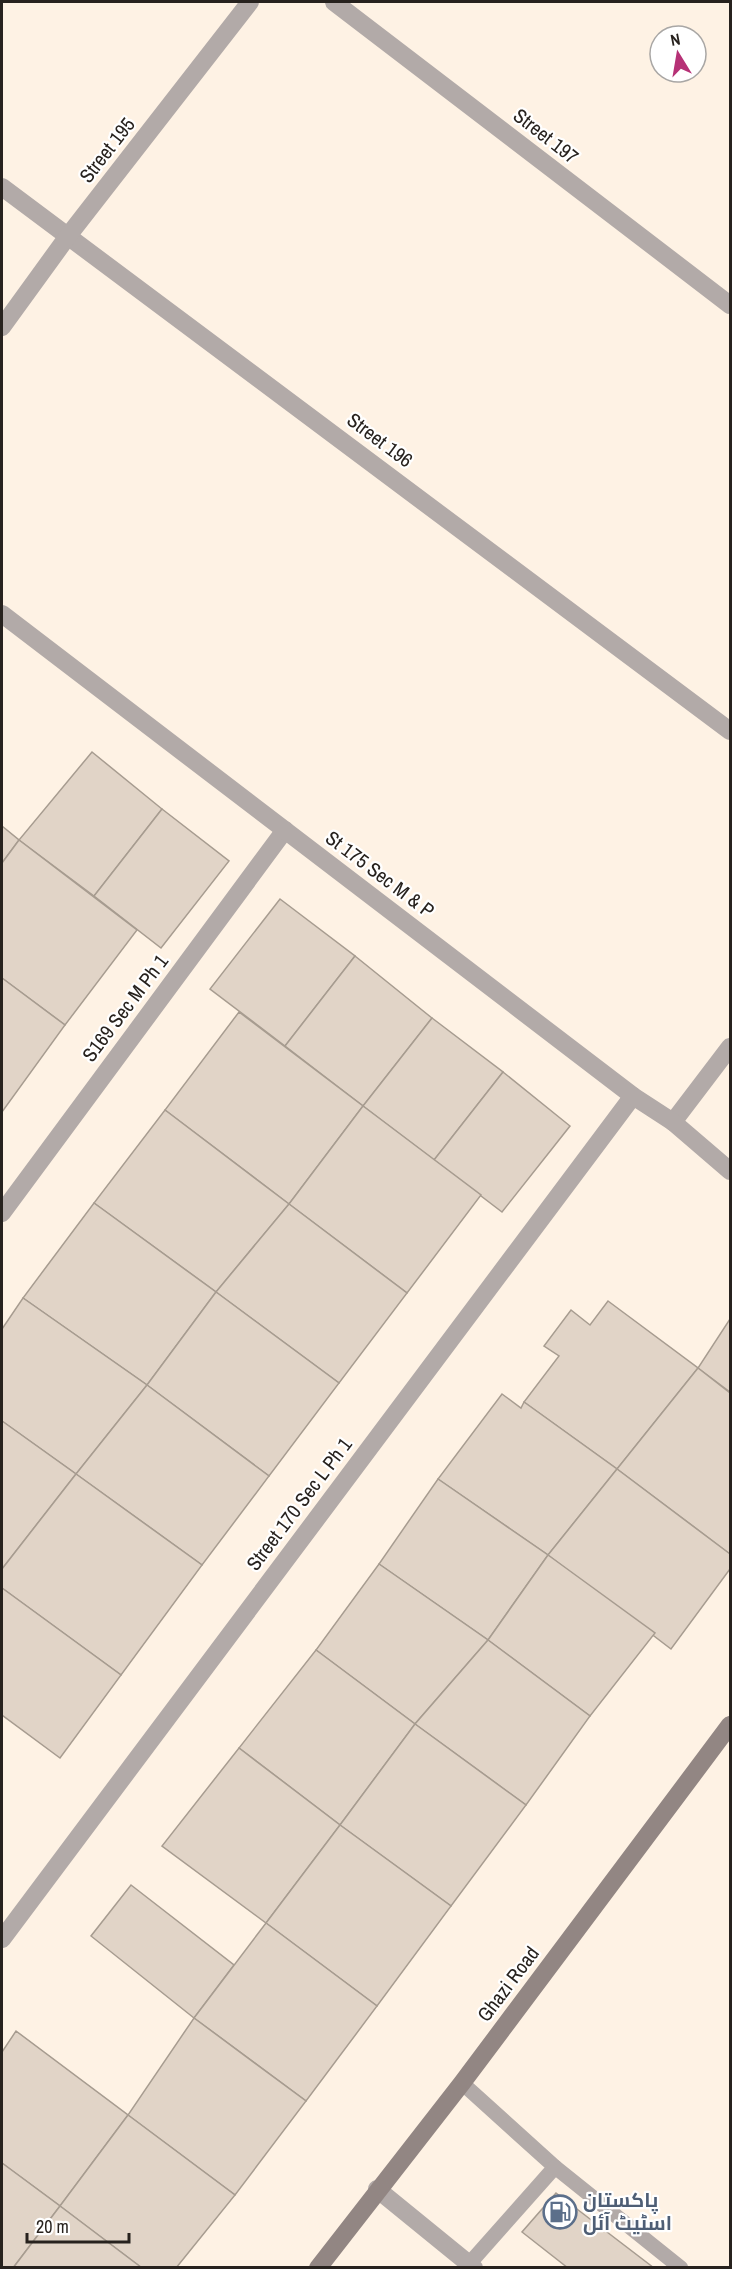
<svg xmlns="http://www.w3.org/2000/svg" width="732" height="2269" viewBox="0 0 732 2269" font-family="'Archivo Narrow',Cairo,sans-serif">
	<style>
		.building { fill: #e1d4c7; stroke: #a79c90; stroke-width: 1.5 }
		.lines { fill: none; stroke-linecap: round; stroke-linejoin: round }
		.service { stroke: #b2aaa8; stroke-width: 15 }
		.minor { stroke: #b2aaa8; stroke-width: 18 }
		.tertiary { stroke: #b2aaa8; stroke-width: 18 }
		.secondary { stroke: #928683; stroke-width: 18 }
		.labels { text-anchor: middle; stroke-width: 4.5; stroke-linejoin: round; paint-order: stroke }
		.street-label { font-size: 20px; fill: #27221e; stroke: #fff }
		.service-label { font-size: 20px; font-weight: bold; fill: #4e5e75; stroke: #fff; text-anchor: start }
	</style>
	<rect width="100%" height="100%" fill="#fef2e4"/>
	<!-- building -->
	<g class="building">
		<polygon points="92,752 162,809 94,896 19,840"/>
		<polygon points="162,809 229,861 161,948 94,896"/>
		<polygon points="2,826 19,840 2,863"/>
		<polygon points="19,840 137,930 65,1025 2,978 2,863"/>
		<polygon points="280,899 355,956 285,1046 210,989"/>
		<polygon points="355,956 432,1018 363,1106 285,1046"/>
		<polygon points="2,978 65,1025 2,1112"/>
		<polygon points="239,1012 363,1106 289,1204 165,1110"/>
		<polygon points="432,1018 503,1072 434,1160 363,1106"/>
		<polygon points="503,1072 570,1126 502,1212 434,1160"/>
		<polygon points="363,1106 481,1195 407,1293 289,1204"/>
		<polygon points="165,1110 289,1204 216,1292 94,1203"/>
		<polygon points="94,1203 216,1292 147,1385 23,1298"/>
		<polygon points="289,1204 407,1293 339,1383 216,1292"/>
		<polygon points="216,1292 339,1383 269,1476 147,1385"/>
		<polygon points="23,1298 147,1385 76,1474 2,1421 2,1329"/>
		<polygon points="608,1301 698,1368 617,1469 524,1402 559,1356 544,1346 571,1310 590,1325"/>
		<polygon points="730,1319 730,1392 698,1368"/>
		<polygon points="698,1368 730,1393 730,1554 617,1469"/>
		<polygon points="147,1385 269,1476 202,1565 76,1474"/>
		<polygon points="502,1394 521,1408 524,1402 617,1469 548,1555 438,1479"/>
		<polygon points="2,1421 76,1474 2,1569"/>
		<polygon points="617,1469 730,1554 730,1569 671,1649 548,1555"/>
		<polygon points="76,1474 202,1565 121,1675 2,1588 2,1569"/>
		<polygon points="438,1479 548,1555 488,1640 379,1564"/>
		<polygon points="548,1555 655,1633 590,1716 488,1640"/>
		<polygon points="379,1564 488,1640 415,1724 316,1650"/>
		<polygon points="2,1588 121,1675 60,1758 2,1715"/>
		<polygon points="488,1640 590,1716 526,1805 415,1724"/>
		<polygon points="316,1650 415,1724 340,1825 239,1748"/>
		<polygon points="415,1724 526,1805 451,1906 340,1825"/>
		<polygon points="239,1748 340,1825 266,1923 162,1846"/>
		<polygon points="340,1825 451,1906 377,2006 266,1923"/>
		<polygon points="131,1885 234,1965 194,2018 91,1936"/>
		<polygon points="266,1923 377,2006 306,2101 194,2018"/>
		<polygon points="194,2018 306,2101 235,2195 128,2115"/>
		<polygon points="16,2031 128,2115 60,2206 2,2163 2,2052"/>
		<polygon points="128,2115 235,2195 176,2268 142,2268 60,2206"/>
		<polygon points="2,2163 60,2206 13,2268 2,2268"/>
		<polygon points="556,2193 654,2268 568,2268 522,2232"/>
		<polygon points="60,2206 142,2268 13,2268"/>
	</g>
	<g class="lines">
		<!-- service -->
		<g class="service">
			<polyline points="462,2083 555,2167 469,2264"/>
			<polyline points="555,2167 681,2268"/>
		</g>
		<!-- minor -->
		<g class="minor">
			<polyline points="334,2 730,305"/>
			<polyline points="2,187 730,731"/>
			<polyline points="2,327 68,236 250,2"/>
			<polyline points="673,1122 730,1047"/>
			<polyline points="2,1213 285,830"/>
			<polyline points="2,1939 633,1096"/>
			<polyline points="377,2189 474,2268"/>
		</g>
		<!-- tertiary -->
		<polyline class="tertiary" points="2,614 633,1096 673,1122 730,1171"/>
		<!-- secondary -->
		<polyline class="secondary" points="318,2268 462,2083 730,1725"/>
	</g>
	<!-- icons -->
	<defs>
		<g id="fuel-ring" transform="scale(1.725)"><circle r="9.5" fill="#fff" stroke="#5c6f8a" stroke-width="1.5"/><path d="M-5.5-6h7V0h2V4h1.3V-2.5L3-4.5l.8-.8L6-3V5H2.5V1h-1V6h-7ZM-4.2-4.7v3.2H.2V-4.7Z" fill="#5c6f8a"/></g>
	</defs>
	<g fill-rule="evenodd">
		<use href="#fuel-ring" x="560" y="2212"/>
	</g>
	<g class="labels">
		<!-- street labels -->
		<g class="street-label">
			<text transform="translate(546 136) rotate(38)" y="7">Street 197</text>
			<text transform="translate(107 150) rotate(-52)" y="7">Street 195</text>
			<text transform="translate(380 440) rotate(37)" y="7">Street 196</text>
			<text transform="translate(380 874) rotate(37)" y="7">St 175 Sec M &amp; P</text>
			<text transform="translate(125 1008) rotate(-53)" y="7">S169 Sec M Ph 1</text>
			<text transform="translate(299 1504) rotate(-53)" y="7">Street 170 Sec L Ph 1</text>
			<text transform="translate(508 1984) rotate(-53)" y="7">Ghazi Road</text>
		</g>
		<!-- service labels -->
		<g class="service-label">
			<text x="583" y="2207">پاکستان<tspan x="583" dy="23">اسٹیٹ آئل</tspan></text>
		</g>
	</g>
	<!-- border -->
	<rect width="732" height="2269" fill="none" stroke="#27221e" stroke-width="6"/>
	<!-- north arrow -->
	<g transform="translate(678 54) rotate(349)"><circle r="28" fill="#ffffff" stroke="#a9a7a5" stroke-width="1.5"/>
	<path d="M0-4.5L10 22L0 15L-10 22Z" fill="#b63176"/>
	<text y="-9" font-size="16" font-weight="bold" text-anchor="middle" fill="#27221e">N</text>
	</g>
	<!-- scale -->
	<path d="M27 2233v9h102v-9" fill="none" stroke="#27221e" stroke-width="3"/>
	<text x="36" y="2233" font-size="18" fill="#27221e" stroke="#ffffff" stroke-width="4.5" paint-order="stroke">20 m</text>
</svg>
